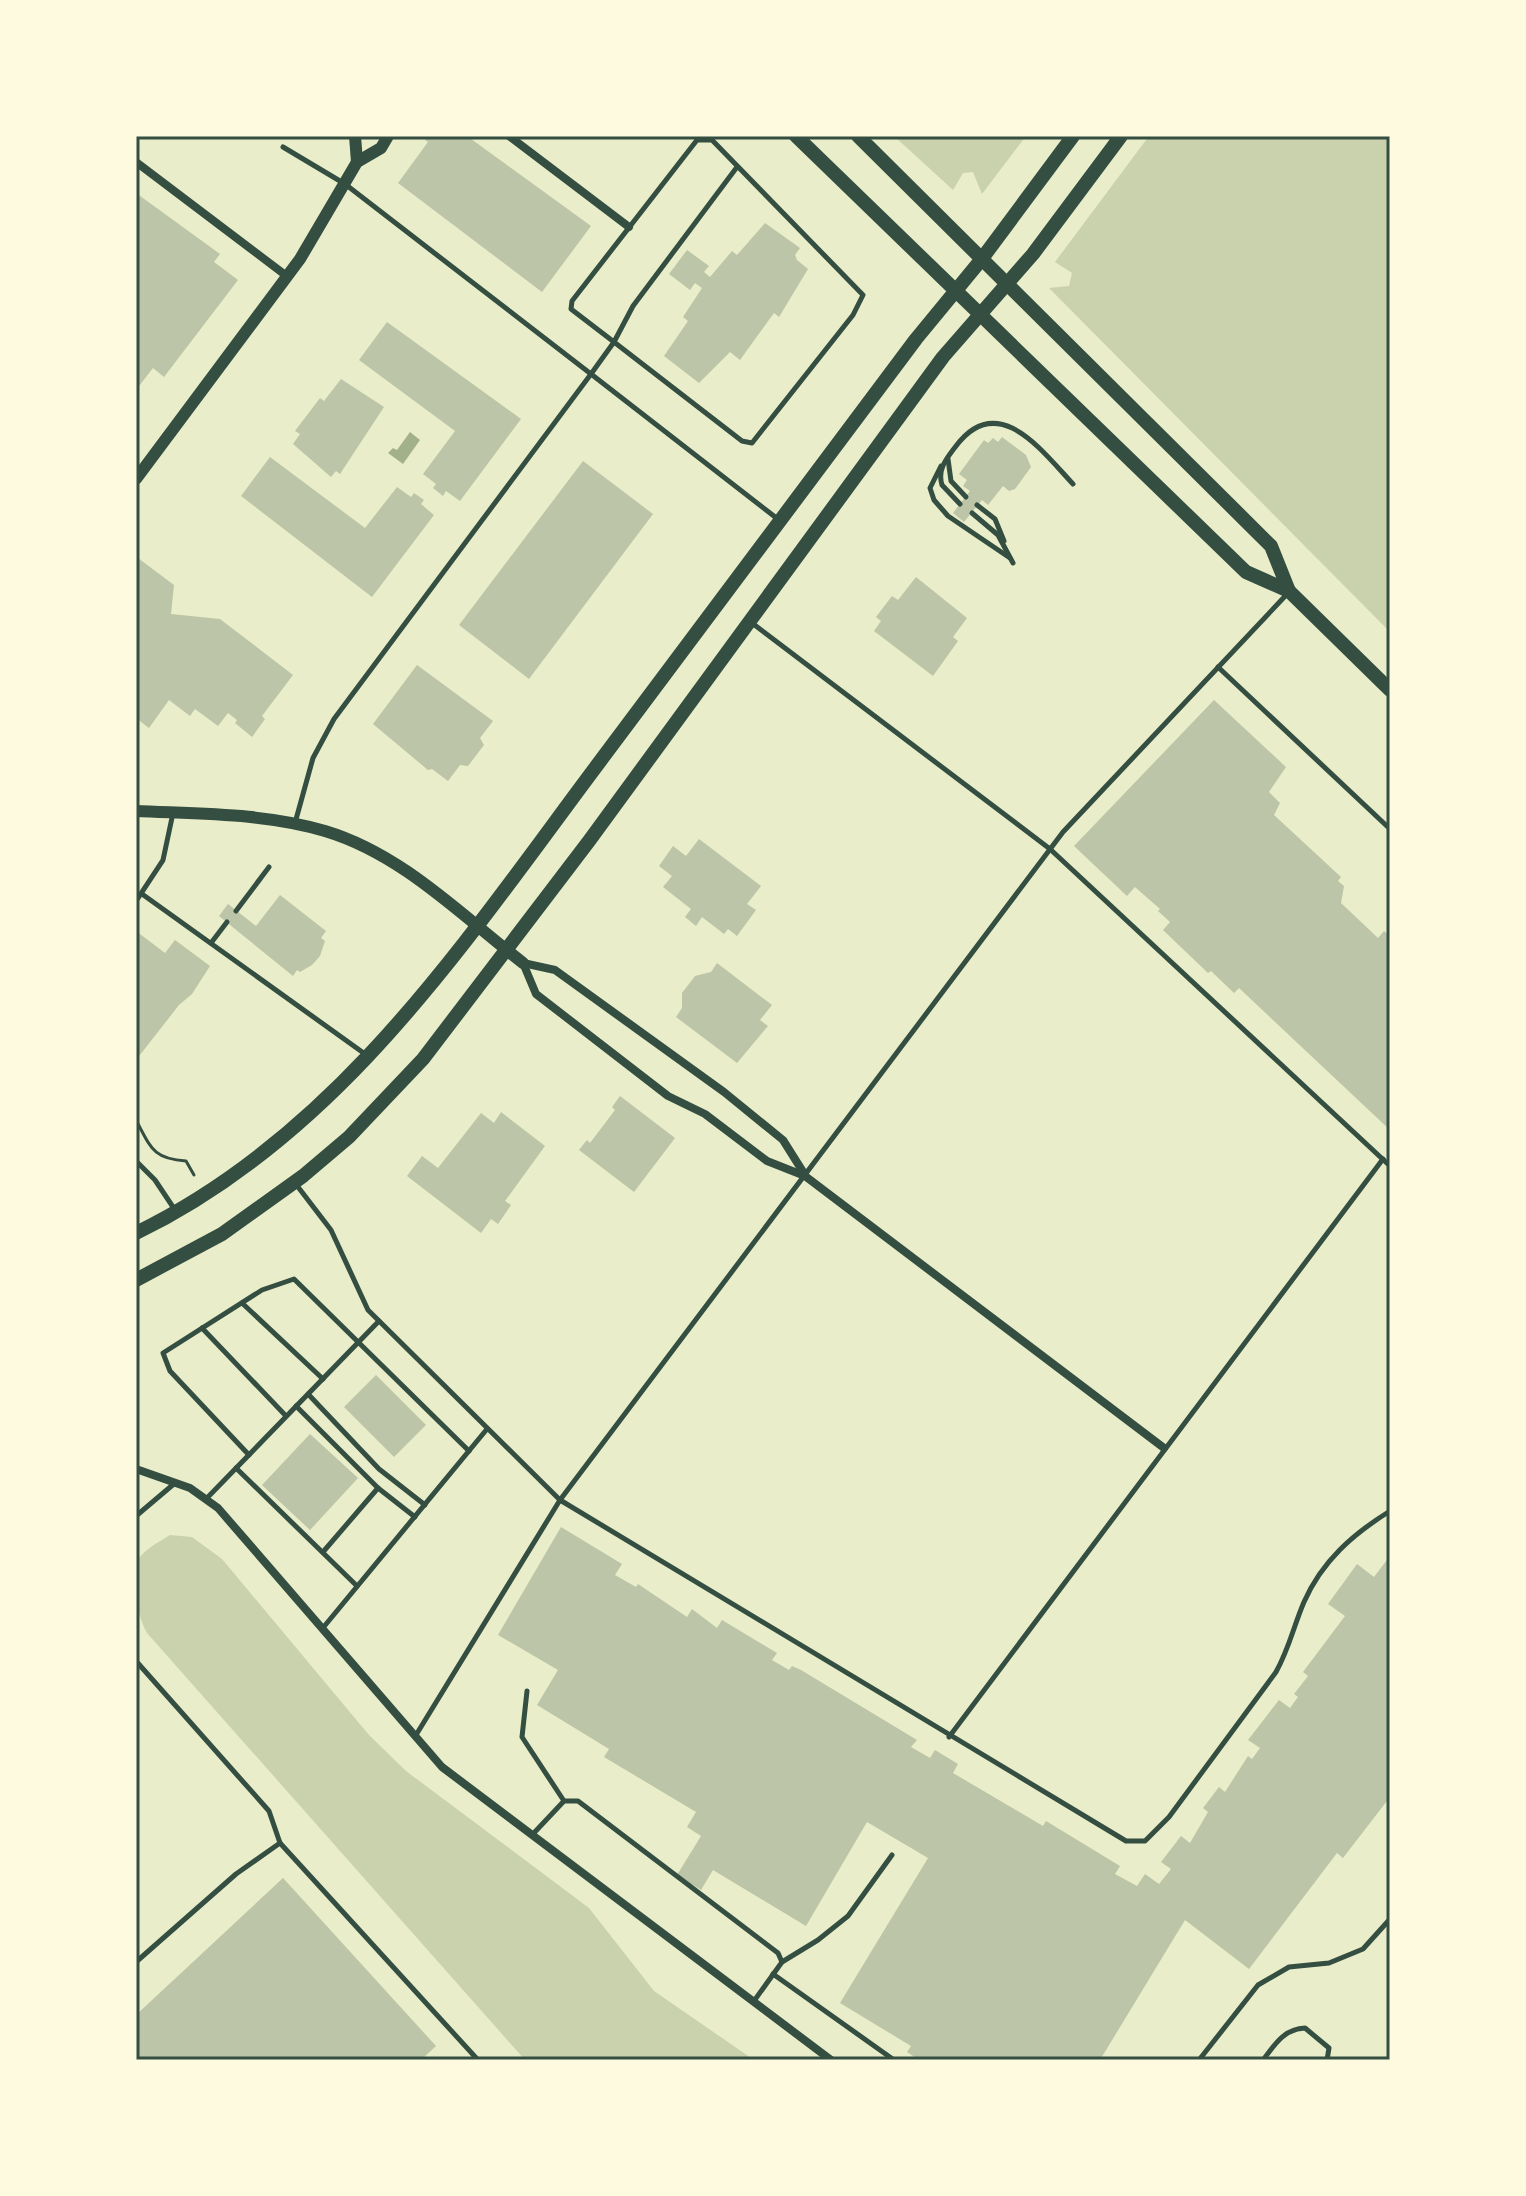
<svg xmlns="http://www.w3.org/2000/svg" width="1526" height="2196" viewBox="0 0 1526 2196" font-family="Signika,sans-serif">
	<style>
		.green { fill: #cad2ad }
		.water { fill: #a3b18a }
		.building { fill: #bcc5a7 }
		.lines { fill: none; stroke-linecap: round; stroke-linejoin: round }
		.path { stroke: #344e41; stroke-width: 3 }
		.service { stroke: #344e41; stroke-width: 5 }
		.minor { stroke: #344e41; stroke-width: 8 }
		.tertiary { stroke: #344e41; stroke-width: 12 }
		.secondary { stroke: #344e41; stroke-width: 14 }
		.neatline { fill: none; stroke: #344e41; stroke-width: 3 }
	</style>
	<rect width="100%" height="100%" fill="#e9edc9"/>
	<!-- green -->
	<g class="green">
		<polygon points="894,136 1026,136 982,194 973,172 963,173 953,190"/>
		<polygon points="1149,136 1390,136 1390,632 1049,288 1069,286 1072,273 1055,262"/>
		<path d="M170,1535L192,1537L222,1559L369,1735L406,1771L589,1908L654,1991L754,2060H525L147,1633C138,1616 129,1583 136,1564C141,1551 159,1542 170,1535Z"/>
	</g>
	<!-- water -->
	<polygon class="water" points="410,432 420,440 403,464 388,453 393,448 397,450"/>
	<!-- building -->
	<g class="building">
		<polygon points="427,136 467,136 591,226 542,292 398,183 428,142 425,140"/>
		<polygon points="136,193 220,254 214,262 238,280 164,377 153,368 136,390"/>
		<polygon points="765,223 800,248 795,255 797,260 808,269 779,317 774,313 740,360 730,352 699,383 664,356 688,321 683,317 702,288 695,283 690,290 669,274 687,250 709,266 704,272 710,277 732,251 737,255"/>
		<polygon points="387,322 521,419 460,501 446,491 443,496 433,488 436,484 423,474 455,431 359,360"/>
		<polygon points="341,379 384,407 340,474 336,471 331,477 293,444 300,434 295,431 320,398 324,401"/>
		<polygon points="1002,437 1026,455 1031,467 1015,489 1009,491 1003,486 988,505 982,500 964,522 953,513 970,491 963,486 967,480 959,474 984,440 988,443 993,438 998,442"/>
		<polygon points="270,457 365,528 397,487 411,497 414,493 424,500 421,504 434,515 372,597 241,496"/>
		<polygon points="583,461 653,514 529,679 459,625"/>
		<polygon points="138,558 174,585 171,614 220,619 293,675 262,716 265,719 252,737 235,723 237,720 228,713 218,726 195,709 190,716 169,700 149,728 136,718"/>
		<polygon points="916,577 967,618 953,637 958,641 933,676 874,631 881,621 876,617 892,596 898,600"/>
		<polygon points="417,665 493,721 480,738 484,745 468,766 460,765 448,781 432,769 428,770 373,724"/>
		<polygon points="1214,700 1286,767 1269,792 1280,803 1274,815 1341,877 1338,881 1344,886 1341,903 1378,938 1384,931 1390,936 1390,1130 1239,988 1234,993 1211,971 1208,973 1163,930 1170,922 1158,911 1160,909 1135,887 1127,896 1074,846"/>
		<polygon points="699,839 761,886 747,904 756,910 737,936 728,929 724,934 702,917 696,926 685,917 691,909 663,887 672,876 659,866 673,846 686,856"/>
		<polygon points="280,895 326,931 321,938 325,941 320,956 312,965 300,972 297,970 293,976 219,916 228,904 256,926"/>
		<polygon points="136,931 165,953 175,940 210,966 192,994 179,1005 136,1060"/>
		<polygon points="717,963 772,1005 760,1020 768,1026 737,1063 676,1017 682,1008 682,993 695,976 711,972"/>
		<polygon points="620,1096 675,1138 634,1192 579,1150 587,1140 590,1143 615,1110 612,1107"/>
		<polygon points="501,1112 545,1146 505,1201 511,1205 498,1224 491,1219 481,1233 407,1176 422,1156 438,1168 481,1113 494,1123"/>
		<polygon points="376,1375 426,1425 394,1457 344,1407"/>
		<polygon points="310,1434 358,1478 310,1530 262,1485"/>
		<polygon points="561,1527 622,1564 615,1575 636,1587 638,1584 687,1617 692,1609 717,1628 722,1620 777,1653 772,1660 789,1670 792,1666 801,1670 917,1740 911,1747 930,1758 935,1750 958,1764 953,1773 1043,1826 1046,1821 1120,1866 1115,1874 1137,1886 1145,1874 1159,1884 1171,1869 1161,1862 1181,1836 1190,1843 1208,1812 1203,1808 1219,1787 1225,1792 1248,1756 1252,1759 1260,1748 1248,1740 1279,1700 1290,1708 1298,1697 1294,1694 1308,1676 1303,1672 1345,1616 1328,1604 1357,1564 1374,1577 1390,1556 1390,1797 1343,1858 1337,1853 1249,1969 1185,1920 1100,2060 919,2060 907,2052 911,2046 840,2003 928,1858 867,1822 806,1926 713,1870 701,1890 677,1875 701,1836 687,1827 696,1812 604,1757 609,1749 537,1705 558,1670 498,1635"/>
		<polygon points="283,1878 436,2046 421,2060 136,2060 136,2015"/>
	</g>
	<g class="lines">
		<!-- path -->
		<path class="path" d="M136,1120C151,1148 153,1159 186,1161L194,1175"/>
		<!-- service -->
		<g class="service">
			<polyline points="283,147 345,184 591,374 334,719 313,758 295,823"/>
			<polyline points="737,167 633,306 614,342 742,441 752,443 853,315 863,295 712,140 697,140 572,301 571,309 614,342 591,374 779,520"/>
			<polyline points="948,459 951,481 966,497"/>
			<polyline points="941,466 930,488 934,500 948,516 1010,558"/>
			<path d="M960,504L942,485C937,469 947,458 956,446C998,390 1042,451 1073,484"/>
			<polyline points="977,505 995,519 1004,541"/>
			<polyline points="972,513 998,535 1013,563"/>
			<polyline points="752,623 1050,849 1390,1166"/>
			<polyline points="1218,667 1390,829"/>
			<polyline points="142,894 365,1054"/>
			<polyline points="136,901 163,860 173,813"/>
			<polyline points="236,911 269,867"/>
			<polyline points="211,943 227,922"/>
			<polyline points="136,1161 155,1180 175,1210"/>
			<path d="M295,1183L331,1230L368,1310L560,1500L1126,1841H1145L1169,1817L1276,1672C1289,1649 1294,1625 1304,1602C1322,1561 1353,1534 1390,1511"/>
			<polyline points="242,1303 323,1379"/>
			<polyline points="202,1328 286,1416"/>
			<polyline points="308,1394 379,1469 425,1505"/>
			<polyline points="296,1406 378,1488 415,1517"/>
			<polyline points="249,1455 170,1371 163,1353 262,1290 294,1279 469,1451"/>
			<polyline points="236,1468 357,1586"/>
			<polyline points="206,1499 379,1321"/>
			<polyline points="136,1516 175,1483"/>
			<polyline points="323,1552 378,1488"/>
			<polyline points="322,1629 487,1429"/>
			<polyline points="136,1661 269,1811 280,1843 478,2060"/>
			<polyline points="527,1691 522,1737 564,1801"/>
			<polyline points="416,1735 560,1500 1063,832 1289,592"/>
			<polyline points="949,1737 1383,1159"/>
			<polyline points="532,1835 564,1801 578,1801 778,1953 782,1962 754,2001"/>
			<polyline points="136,1962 236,1874 280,1843"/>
			<polyline points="782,1962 818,1940 848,1916 892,1855"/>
			<polyline points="773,1974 894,2060"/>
			<polyline points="1199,2060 1258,1985 1289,1967 1329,1963 1363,1949 1390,1919"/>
			<path d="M1263,2060C1275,2044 1284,2029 1305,2028L1329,2048L1327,2060"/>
		</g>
		<!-- minor -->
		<g class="minor">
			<polyline points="509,136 629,227"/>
			<polyline points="136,162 288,277"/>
			<polyline points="523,963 536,994 668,1096 705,1114 767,1161 805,1176 1164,1448"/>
			<polyline points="523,963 555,970 724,1092 783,1140 805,1175"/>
			<polyline points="136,1469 190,1488 218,1508 442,1767 831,2060"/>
		</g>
		<!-- tertiary -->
		<g class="tertiary">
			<polyline points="355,136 357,162"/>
			<polyline points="136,479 300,259 357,162 381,148 388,136"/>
			<path d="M136,811C198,814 265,813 325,831C402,854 461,915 523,963"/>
		</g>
		<!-- secondary -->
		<g class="secondary">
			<polyline points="796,136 1246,572 1289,591 1390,690"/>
			<polyline points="858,136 1271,546 1289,591"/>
			<path d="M136,1233C342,1133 468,937 601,760C706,619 811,479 916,339L981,260L1073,136"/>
			<polyline points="136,1280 222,1234 303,1176 349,1137 423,1059 589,841 943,357 1033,254 1121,136"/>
		</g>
	</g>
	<!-- border -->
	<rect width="1526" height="2196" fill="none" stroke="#fefae0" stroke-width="276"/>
	<rect x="138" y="138" width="1250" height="1920" class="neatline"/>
</svg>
